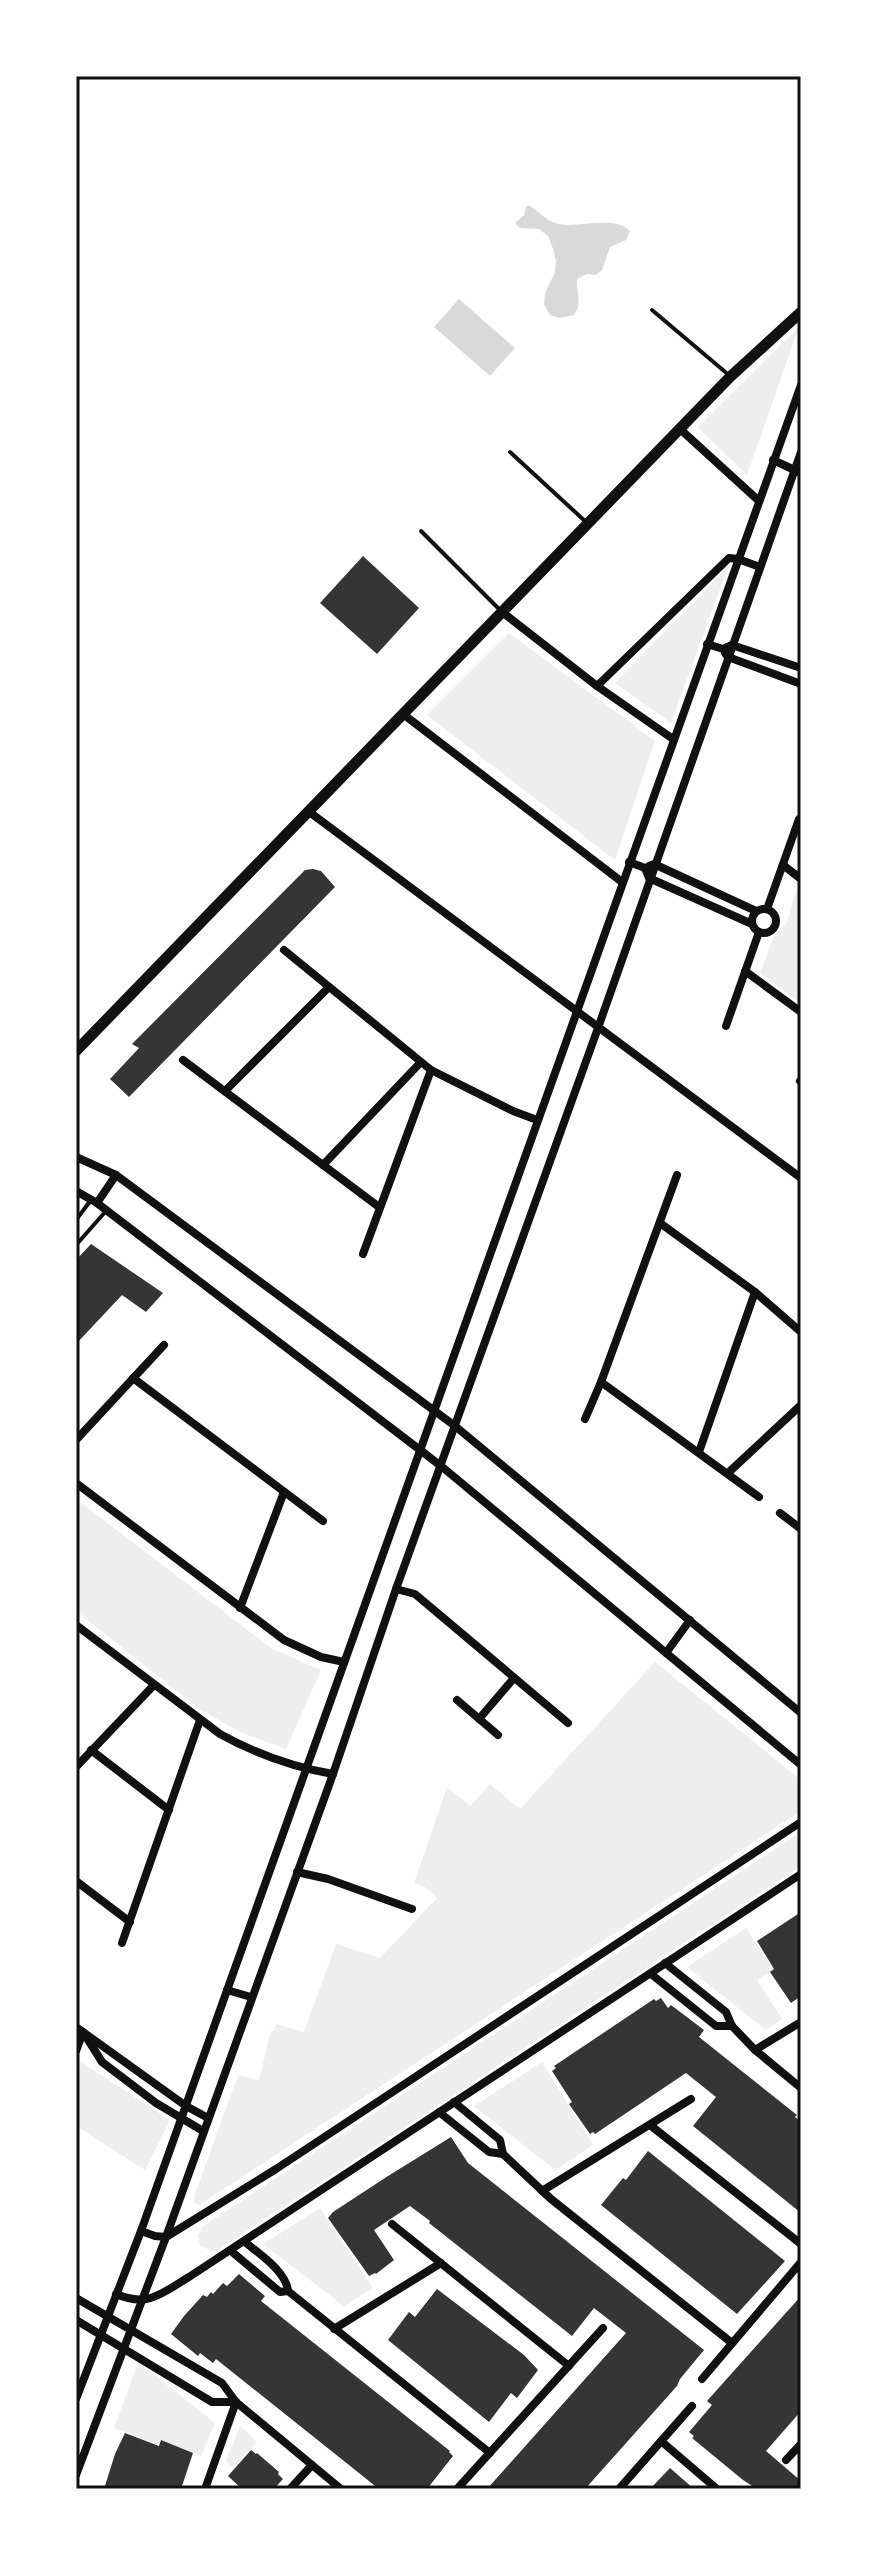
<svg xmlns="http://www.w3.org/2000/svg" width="877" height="2565" viewBox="0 0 877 2565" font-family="Ubuntu,sans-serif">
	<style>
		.green { fill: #eee }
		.water { fill: #d9d9d9 }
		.building { fill: #353535 }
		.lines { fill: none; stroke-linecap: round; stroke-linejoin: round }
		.service { stroke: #111; stroke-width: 4 }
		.minor { stroke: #111; stroke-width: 8 }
		.tertiary { stroke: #111; stroke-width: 11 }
		.neatline { fill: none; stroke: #111; stroke-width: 3 }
	</style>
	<rect width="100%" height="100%" fill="#fff"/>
	<!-- green -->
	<g class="green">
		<polygon points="799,327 747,475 698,427"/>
		<polygon points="728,567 671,723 615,683"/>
		<polygon points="509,633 655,741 615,860 427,715"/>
		<polygon points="796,889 801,892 801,1004 760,973 774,936 788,921"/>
		<polygon points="76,1499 271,1648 321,1670 286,1749 240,1732 201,1710 76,1611"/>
		<polygon points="655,1662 801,1780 801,1811 199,2205 195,2203 194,2197 238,2075 259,2080 271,2031 274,2031 276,2024 304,2032 336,1944 380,1958 437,1898 425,1887 414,1883 447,1787 470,1806 490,1784 520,1809"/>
		<polygon points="801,1832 801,1866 218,2250 211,2251 200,2245 198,2236 202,2227"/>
		<polygon points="746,1928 774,1970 757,1980 782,2019 766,2030 687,1967"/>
		<polygon points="81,2062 170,2120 145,2170 76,2126 76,2077"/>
		<polygon points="542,2062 593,2145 555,2170 474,2106"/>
		<polygon points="320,2208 373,2288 344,2306 263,2244"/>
		<polygon points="138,2362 215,2423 201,2456 160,2440 158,2445 114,2428"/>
		<polygon points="240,2426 257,2442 233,2468 226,2461"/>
	</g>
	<!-- water -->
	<g class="water">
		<path d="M528,205C538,210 545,220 555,223C576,230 614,214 630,231L626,240L610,247L602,270L596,275L587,274L577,279C576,294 583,302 574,315L560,318L550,315L544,304L545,293L555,272L556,261L553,249L548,236L539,229L520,228L515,223L524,215L526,207Z"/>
		<polygon points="459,299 515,348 490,376 434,327"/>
	</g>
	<!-- building -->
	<g class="building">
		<polygon points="363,556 419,608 377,654 320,603"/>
		<polygon points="313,869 321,871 335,887 129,1097 110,1079 139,1048 132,1044 305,870"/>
		<polygon points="91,1244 163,1293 146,1312 122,1295 76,1344 76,1260"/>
		<polygon points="801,1912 801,1996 791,2003 770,1972 774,1969 757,1941"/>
		<polygon points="661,1998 668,2008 671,2005 704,2030 699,2037 797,2115 795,2117 801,2122 801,2213 693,2126 716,2097 686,2073 595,2134 593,2132 590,2134 569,2104 572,2102 552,2071 556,2068 554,2066 654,1999 656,2001"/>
		<polygon points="451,2137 468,2163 704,2350 680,2379 677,2386 585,2489 487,2489 626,2333 594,2308 572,2336 429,2223 430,2221 410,2206 374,2230 394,2260 376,2274 375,2273 369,2276 328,2218 333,2212 388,2176"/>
		<polygon points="648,2151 785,2261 737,2314 601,2205 623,2178 626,2180"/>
		<polygon points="239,2274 265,2296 261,2301 450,2451 449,2452 453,2456 427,2489 379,2489 216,2359 213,2363 200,2353 198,2356 171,2334 184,2316 203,2295 207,2297 211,2292 213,2294 223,2283 227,2286"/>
		<polygon points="437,2289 524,2355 538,2370 517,2398 511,2393 489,2422 388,2340 409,2312 415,2317"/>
		<polygon points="801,2296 801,2411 766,2451 801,2481 801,2489 757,2489 743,2480 692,2438 694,2436 689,2432 712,2405 707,2401"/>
		<polygon points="125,2433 159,2446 161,2440 193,2453 181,2489 104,2489 115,2454"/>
		<polygon points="251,2450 256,2454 257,2453 279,2472 278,2474 283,2479 274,2489 242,2489 228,2476"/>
		<polygon points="670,2468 694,2489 650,2489"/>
	</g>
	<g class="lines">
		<!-- service -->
		<g class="service">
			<polyline points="652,310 730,376"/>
			<polyline points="510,452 586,522"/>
			<polyline points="421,531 501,611"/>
			<polyline points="76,1220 91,1200"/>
			<polyline points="76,1245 106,1211"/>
		</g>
		<!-- minor -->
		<g class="minor">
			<polyline points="680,429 759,501"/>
			<polyline points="773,460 801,473"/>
			<polyline points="502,612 597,686 673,739"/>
			<polyline points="707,644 723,649 732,645 801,668"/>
			<polyline points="725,653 728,657 801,684"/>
			<polyline points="597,686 729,558 738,559 760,567"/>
			<polyline points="403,714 622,882"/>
			<polyline points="308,811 801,1178"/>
			<polyline points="629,862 645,868 649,878 752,924"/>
			<polyline points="783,865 801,879"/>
			<polyline points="649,866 654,864 756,911"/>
			<circle cx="764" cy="921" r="12"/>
			<polyline points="767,909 799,819"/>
			<polyline points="284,950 431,1070 513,1111 537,1120"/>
			<polyline points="745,971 801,1012"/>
			<polyline points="726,1026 759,932"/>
			<polyline points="183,1060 379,1207"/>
			<polyline points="800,1081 801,1080"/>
			<polyline points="225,1091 329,987"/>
			<polyline points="76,1157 116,1175 455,1426 801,1713"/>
			<polyline points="323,1165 420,1063"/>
			<polyline points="76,1191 97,1203 441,1466 801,1765"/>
			<polyline points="97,1203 116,1175"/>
			<polyline points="660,1223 755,1292 801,1332"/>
			<polyline points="363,1254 431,1070"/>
			<polyline points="133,1378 323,1521"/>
			<polyline points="601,1382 759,1497"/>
			<polyline points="585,1419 601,1382 677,1175"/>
			<polyline points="76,1440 164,1345"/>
			<polyline points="699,1452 755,1292"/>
			<polyline points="728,1473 801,1405"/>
			<polyline points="76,1483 284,1640 321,1657 344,1662"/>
			<polyline points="780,1513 801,1529"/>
			<polyline points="396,1589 415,1594 568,1723"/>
			<polyline points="240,1608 284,1492"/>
			<path d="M76,1625L220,1734C256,1754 292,1767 333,1774"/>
			<polyline points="666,1653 690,1620"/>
			<polyline points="457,1700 498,1735"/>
			<polyline points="479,1719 514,1678"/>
			<polyline points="91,1750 169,1810"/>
			<polyline points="76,1767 154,1685"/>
			<polyline points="297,1872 328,1879 412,1909"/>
			<polyline points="76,1881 130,1922"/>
			<polyline points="122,1943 200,1720"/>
			<polyline points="665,1963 726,2012 732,2026 755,2050 801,2088"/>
			<polyline points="651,1974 716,2026 732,2026"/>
			<polyline points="227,1990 251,1997"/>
			<polyline points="76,2027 186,2106 208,2118"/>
			<polyline points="85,2035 102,2062 156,2103 203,2131"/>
			<polyline points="755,2050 801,2022"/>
			<polyline points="76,2051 83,2032"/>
			<polyline points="454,2102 500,2140 503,2154 551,2199 732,2343"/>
			<polyline points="439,2112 489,2152 503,2154"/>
			<polyline points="650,2125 801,2244"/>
			<polyline points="542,2191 691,2099"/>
			<polyline points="392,2224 569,2366"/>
			<polyline points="141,2231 155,2236 166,2237 276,2169 801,1822"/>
			<path d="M245,2242C259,2254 286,2271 288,2291"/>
			<polyline points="231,2251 280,2292 288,2291 490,2453"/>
			<path d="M116,2294C148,2308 162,2293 189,2277L801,1874"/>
			<polyline points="76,2298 222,2383 236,2402 341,2489"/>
			<polyline points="76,2320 212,2402 236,2402"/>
			<polyline points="334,2329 441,2263"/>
			<polyline points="702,2379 801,2262"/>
			<polyline points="76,2399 141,2231 801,385"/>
			<polyline points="661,2441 717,2489"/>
			<polyline points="786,2460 801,2444"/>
			<polyline points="76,2475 166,2237 333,1774 396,1589 598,1028 801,452"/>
			<polyline points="205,2489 236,2402"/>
			<polyline points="290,2489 312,2465"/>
			<polyline points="457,2489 603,2328"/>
			<polyline points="619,2489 692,2406"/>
		</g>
		<!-- tertiary -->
		<polyline class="tertiary" points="76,1051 730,377 801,312"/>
	</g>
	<!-- border -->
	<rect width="877" height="2565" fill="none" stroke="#ffffff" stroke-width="156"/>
	<rect x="78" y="78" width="721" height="2409" class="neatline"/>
</svg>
